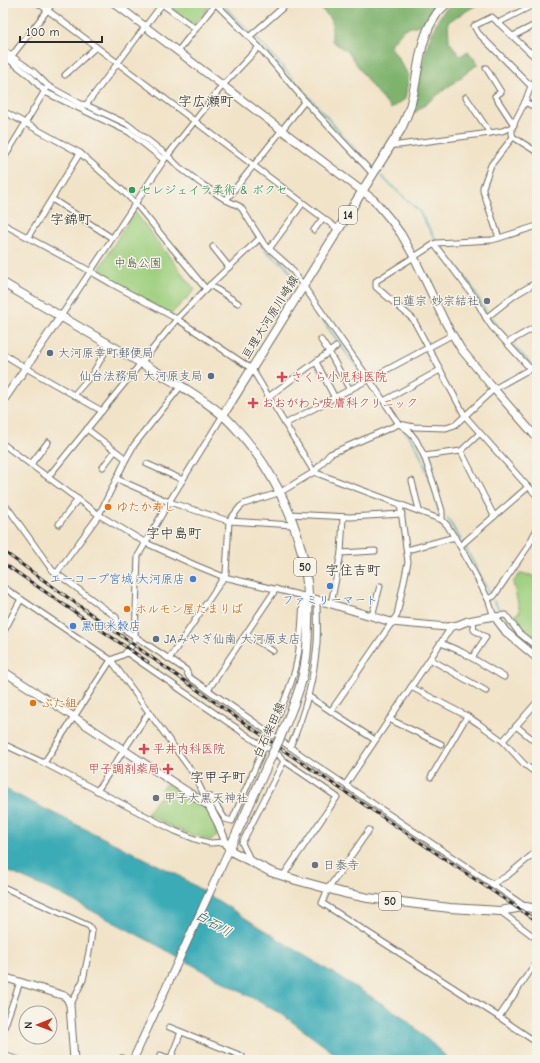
<svg xmlns="http://www.w3.org/2000/svg" width="540" height="1063" viewBox="0 0 540 1063" font-family="'Comic Neue','Klee One',sans-serif">
	<style>
		.green { fill: #9dcf7e; stroke: #647d54 }
		.forest { fill: #7eb26d; stroke: #546e4c }
		.water { fill: #3aabb6; stroke: #326b70 }
		.lines { fill: none; stroke-linecap: round; stroke-linejoin: round }
		.stream { stroke: #3aabb6; stroke-width: 1.5 }
		.street-casing { stroke: #706b62; stroke-width: 7 }
		.secondary-casing { stroke: #706b62; stroke-width: 9 }
		.primary-casing { stroke: #706b62; stroke-width: 10 }
		.street { stroke: #fff; stroke-width: 5 }
		.secondary { stroke: #fff; stroke-width: 7 }
		.primary { stroke: #fff; stroke-width: 8 }
		.rail-casing { stroke: #2b2b2b; stroke-width: 3 }
		.rail { stroke: #f7f3e8; stroke-width: 1.5; stroke-dasharray: 4.5; stroke-linecap: butt }
		.primary-bridge-casing { stroke: #706b62; stroke-width: 10; stroke-linecap: butt }
		.primary-bridge { stroke: #fff; stroke-width: 8 }
		.leisure-dot { fill: #2e9e5b; stroke: #f7f3e8; stroke-width: 1.5 }
		.worship-dot { fill: #6b7280; stroke: #f7f3e8; stroke-width: 1.5 }
		.service-dot { fill: #5c6f8a; stroke: #f7f3e8; stroke-width: 1.5 }
		.health-dot { fill: #e0444e; stroke: #f7f3e8; stroke-width: 1.5 }
		.food-dot { fill: #e8710a; stroke: #f7f3e8; stroke-width: 1.5 }
		.shop-dot { fill: #3f7fe0; stroke: #f7f3e8; stroke-width: 1.5 }
		.labels { text-anchor: middle; stroke-width: 3; stroke-linejoin: round; paint-order: stroke }
		.shield { fill: #f7f3e8; stroke: #686764; stroke-width: 1 }
		.shield-label { font-size: 11px; font-weight: bold; fill: #2b2b2b }
		.leisure-label { font-size: 12px; fill: #27864d; stroke: #f7f3e8; text-anchor: start }
		.park-label { font-size: 12px; fill: #485440; stroke: #f7f3e8 }
		.worship-label { font-size: 12px; fill: #5b616d; stroke: #f7f3e8; text-anchor: start }
		.street-label { font-size: 12px; fill: #2b2b2b; stroke: #f7f3e8 }
		.service-label { font-size: 12px; fill: #4e5e75; stroke: #f7f3e8; text-anchor: start }
		.health-label { font-size: 12px; fill: #be3a42; stroke: #f7f3e8; text-anchor: start }
		.food-label { font-size: 12px; fill: #c56008; stroke: #f7f3e8; text-anchor: start }
		.shop-label { font-size: 12px; fill: #366cbe; stroke: #f7f3e8; text-anchor: end }
		.water-label { font-size: 13px; font-style: italic; fill: #315e63; stroke: #f7f3e8 }
		.quarter-label { font-size: 14px; fill: #2b2b2b; stroke: #f7f3e8 }
	</style>
	<rect width="100%" height="100%" fill="#f7f3e8"/>
	<filter id="ink" filterUnits="userSpaceOnUse"><feTurbulence type="fractalNoise" baseFrequency=".025" numOctaves="2"/><feDisplacementMap in="SourceGraphic" scale="8" xChannelSelector="R" yChannelSelector="G"/><feConvolveMatrix kernelMatrix="1 2 1 2 8 2 1 2 1" color-interpolation-filters="sRGB"/></filter>
	<filter id="wash" filterUnits="userSpaceOnUse"><feTurbulence type="fractalNoise" baseFrequency=".012" numOctaves="4" result="noise"/><feDisplacementMap in="SourceGraphic" scale="16" xChannelSelector="R" yChannelSelector="G"/><feGaussianBlur stdDeviation="0.9" result="paint"/><feColorMatrix in="noise" values="0 0 0 0 0 0 0 0 0 0 0 0 0 0 0 0 0 1.4 0 .05"/><feComposite in="paint" operator="in"/></filter>
	<g filter="url(#wash)">
		<rect width="100%" height="100%" fill="#f1e3c8"/>
		<!-- green -->
		<g class="green">
			<polygon points="167,3 210,3 210,5 196,23 193,25 166,4"/>
			<polygon points="134,211 195,290 171,314 98,274 100,268"/>
			<polygon points="520,574 531,575 537,579 537,644 518,628 511,617 520,612 513,582"/>
			<path d="M166,783L204,807L210,816L217,832L216,837L210,840C186,834 169,826 147,814L156,800L162,797L161,789Z"/>
		</g>
		<!-- forest -->
		<g class="forest">
			<polygon points="315,3 438,3 423,24 404,29 390,45 409,76 405,99 391,109 370,84 348,52 332,41 332,20"/>
			<path d="M452,3H480L448,22L449,41L460,56L468,51L478,64L413,114C420,82 425,24 452,3Z"/>
		</g>
		<!-- water -->
		<polygon class="water" points="3,788 176,874 283,942 402,1016 450,1060 345,1060 339,1057 283,1015 157,945 62,895 3,869"/>
		<g class="lines">
			<!-- stream -->
			<g class="stream">
				<path d="M222,3C234,19 251,32 265,47L370,166"/>
				<polyline points="50,90 57,94"/>
				<polyline points="82,107 129,128 164,156"/>
				<polyline points="169,161 177,168"/>
				<polyline points="381,176 419,211 437,242"/>
				<polyline points="227,203 239,210 264,249 270,254 286,266 296,281"/>
				<polyline points="440,245 471,285 487,314"/>
				<polyline points="306,297 365,379"/>
				<polyline points="490,317 506,337"/>
				<polyline points="513,345 531,364"/>
				<polyline points="368,382 387,412 394,422"/>
				<path d="M405,431C418,445 424,463 430,481"/>
				<polyline points="436,500 439,512"/>
				<polyline points="447,518 461,540"/>
				<polyline points="465,547 490,594"/>
				<polyline points="494,601 500,611"/>
				<polyline points="504,618 510,628 537,652"/>
			</g>
		</g>
	</g>
	<g filter="url(#ink)">
		<g class="lines">
			<!-- street casing -->
			<g class="street-casing">
				<g id="street">
					<polyline points="38,3 339,230"/>
					<polyline points="215,3 259,47 305,101 373,174"/>
					<polyline points="162,4 196,29"/>
					<polyline points="498,23 537,3"/>
					<polyline points="513,36 537,24"/>
					<polyline points="249,37 288,3"/>
					<polyline points="3,50 34,72 48,86 81,104 86,105 127,124 168,156 179,167 203,185 226,200 239,206 242,209 264,244 290,267 369,379 399,424 409,431 416,440 424,456 436,491 442,511 442,520"/>
					<polyline points="178,51 216,3"/>
					<polyline points="530,52 537,49"/>
					<polyline points="3,55 30,76 45,92 129,132 164,160"/>
					<polyline points="11,57 53,3"/>
					<polyline points="486,68 501,92 495,96 514,125"/>
					<polyline points="65,75 96,47"/>
					<polyline points="537,78 531,86 525,102 512,127 512,134 513,137 491,165 483,187 483,191 499,238 492,240 436,243 376,281 376,287 413,319 465,416 528,487 530,488 537,496"/>
					<polyline points="531,86 478,33 474,26 492,17 537,59"/>
					<polyline points="466,97 490,133"/>
					<polyline points="525,102 537,108"/>
					<polyline points="86,105 163,3"/>
					<polyline points="3,111 80,153 122,190 136,204 206,289"/>
					<polyline points="513,137 537,152"/>
					<polyline points="392,145 399,145 490,133 502,131 512,127"/>
					<polyline points="3,160 46,89"/>
					<polyline points="52,199 112,238"/>
					<polyline points="226,200 305,101"/>
					<polyline points="3,224 90,271 114,285 177,319 252,369 314,472 319,474 442,520 447,525 460,546 488,599 493,614 494,616 506,615 519,633 537,647"/>
					<polyline points="314,230 323,218"/>
					<polyline points="28,237 80,153"/>
					<polyline points="499,238 537,226"/>
					<polyline points="434,244 475,298 486,318 492,327 537,376"/>
					<polyline points="213,247 229,267"/>
					<polyline points="269,249 303,203"/>
					<polyline points="210,285 238,303"/>
					<polyline points="61,316 164,160 223,85 259,47"/>
					<polyline points="486,318 515,295 537,282"/>
					<polyline points="321,340 329,352 350,390"/>
					<polyline points="507,343 537,326"/>
					<polyline points="3,354 26,368 102,411"/>
					<polyline points="316,362 335,398"/>
					<polyline points="74,395 93,373 109,345"/>
					<polyline points="268,397 336,347"/>
					<polyline points="384,401 440,370"/>
					<polyline points="285,424 452,335"/>
					<polyline points="87,429 126,459"/>
					<polyline points="3,444 99,515 146,543 195,565 224,577 308,597"/>
					<polyline points="461,451 494,516"/>
					<polyline points="424,456 461,451 479,434"/>
					<polyline points="31,464 48,442"/>
					<polyline points="147,464 183,480"/>
					<polyline points="103,467 115,451"/>
					<polyline points="48,477 177,319 210,285 260,238"/>
					<polyline points="117,479 169,502 229,521 293,525"/>
					<polyline points="412,481 419,510"/>
					<polyline points="3,503 10,511 52,570 116,617 119,626 186,670 189,677 208,690 313,763 526,907"/>
					<polyline points="289,514 350,517 402,514"/>
					<polyline points="59,524 78,499"/>
					<polyline points="460,546 528,487"/>
					<polyline points="407,550 455,537"/>
					<polyline points="341,553 375,551"/>
					<polyline points="56,574 99,515 126,459 134,445 181,386"/>
					<polyline points="3,587 111,660 193,773 209,805"/>
					<polyline points="488,599 494,596 527,548 537,529"/>
					<polyline points="331,604 341,553 343,517"/>
					<polyline points="372,616 380,586"/>
					<polyline points="3,633 21,599"/>
					<polyline points="246,634 273,651"/>
					<polyline points="441,643 462,652 504,677"/>
					<path d="M126,652L264,747C272,748 278,753 283,760L337,797L283,876"/>
					<polyline points="472,658 486,637 474,630 473,620"/>
					<polyline points="169,659 224,577 226,573 229,521 240,507 244,504 275,494 284,490 314,472 330,454 399,424 414,427 446,428 455,425 494,389 537,365"/>
					<polyline points="430,659 486,691"/>
					<polyline points="411,687 467,716"/>
					<polyline points="208,690 276,589"/>
					<polyline points="308,696 375,740"/>
					<polyline points="331,711 397,615 408,562 400,504"/>
					<polyline points="389,719 441,744"/>
					<polyline points="516,726 537,743"/>
					<path d="M270,733C280,712 289,692 295,670C301,646 302,620 303,596"/>
					<polyline points="503,741 537,702"/>
					<polyline points="3,744 44,763 175,831 195,839 210,843 226,842"/>
					<path d="M290,747C305,713 314,680 317,643C318,628 317,614 317,599"/>
					<polyline points="44,763 111,660 125,654 133,644 135,637 138,556 169,502 223,415"/>
					<polyline points="431,777 467,716 479,724 503,741 524,764 537,774"/>
					<polyline points="346,784 452,626"/>
					<polyline points="97,791 149,712"/>
					<polyline points="203,795 211,797 225,819 232,821 264,747"/>
					<polyline points="369,830 328,889 322,903 499,1017 533,1040"/>
					<polyline points="251,861 242,843 284,761"/>
					<polyline points="492,884 507,876 537,851"/>
					<polyline points="3,887 89,926 92,931 90,947 83,980 73,1000 70,1005"/>
					<polyline points="500,911 537,939"/>
					<polyline points="499,1017 537,961"/>
					<polyline points="169,1027 242,1056 241,1060"/>
					<polyline points="3,1031 20,982"/>
					<polyline points="3,1055 19,1060"/>
					<polyline points="160,1055 173,1060"/>
					<polyline points="121,1060 122,1058"/>
					<polyline points="170,1060 181,1032"/>
				</g>
			</g>
			<!-- secondary casing -->
			<g class="secondary-casing">
				<g id="secondary">
					<polyline points="114,3 374,200 390,219 401,234 414,257 445,322 461,349 494,389 537,438"/>
					<polyline points="3,401 61,316"/>
					<polyline points="308,597 391,622 447,627 458,625 468,621 494,616 506,632 537,658"/>
					<polyline points="3,671 74,717 209,806 218,823 229,850 133,1060"/>
					<polyline points="3,977 65,996 68,1000 70,1005 74,1060"/>
				</g>
			</g>
			<!-- primary casing -->
			<g class="primary-casing">
				<g id="primary">
					<path d="M3,283L181,386C198,397 215,407 230,422C268,461 295,513 305,567C308,585 309,603 308,622C308,641 307,660 302,679C297,699 288,719 280,738"/>
					<path d="M223,415L401,129C405,120 409,112 411,103C419,74 418,40 436,15C439,10 443,7 447,3"/>
					<polyline points="271,757 229,850 271,872 296,880 344,893 368,898 450,908 500,911 517,908 526,907 537,909"/>
				</g>
			</g>
			<!-- street -->
			<use href="#street" class="street"/>
			<!-- secondary -->
			<use href="#secondary" class="secondary"/>
			<!-- primary -->
			<use href="#primary" class="primary"/>
			<!-- rail casing -->
			<g class="rail-casing">
				<g id="rail">
					<polyline points="3,551 162,665 283,750 537,921"/>
					<polyline points="3,563 148,662"/>
				</g>
			</g>
			<!-- rail -->
			<use href="#rail" class="rail"/>
			<!-- primary-bridge casing -->
			<g class="primary-bridge-casing">
				<polyline id="primary-bridge" points="271,757 280,738"/>
			</g>
			<!-- primary-bridge -->
			<use href="#primary-bridge" class="primary-bridge"/>
		</g>
	</g>
	<!-- markers -->
	<circle class="leisure-dot" cx="132" cy="190" r="4"/>
	<g class="worship-dot">
		<circle cx="487" cy="301" r="4"/>
		<circle cx="156" cy="798" r="4"/>
		<circle cx="315" cy="865" r="4"/>
	</g>
	<g class="service-dot">
		<circle cx="50" cy="353" r="4"/>
		<circle cx="211" cy="376" r="4"/>
		<circle cx="156" cy="639" r="4"/>
	</g>
	<g class="health-dot">
		<path d="M280 371h4v4h4v4h-4v4h-4v-4h-4v-4h4z"/>
		<path d="M251 397h4v4h4v4h-4v4h-4v-4h-4v-4h4z"/>
		<path d="M142 743h4v4h4v4h-4v4h-4v-4h-4v-4h4z"/>
		<path d="M166 763h4v4h4v4h-4v4h-4v-4h-4v-4h4z"/>
	</g>
	<g class="food-dot">
		<circle cx="108" cy="507" r="4"/>
		<circle cx="127" cy="609" r="4"/>
		<circle cx="33" cy="703" r="4"/>
	</g>
	<g class="shop-dot">
		<circle cx="193" cy="579" r="4"/>
		<circle cx="330" cy="586" r="4"/>
		<circle cx="73" cy="626" r="4"/>
	</g>
	<g class="labels">
		<!-- shield labels -->
		<g class="shield">
			<rect x="339" y="206" width="18" height="18" rx="3"/>
			<rect x="294" y="558" width="22" height="18" rx="3"/>
			<rect x="379" y="892" width="22" height="18" rx="3"/>
		</g>
		<g class="shield-label">
			<text x="348" y="219">14</text>
			<text x="305" y="571">50</text>
			<text x="390" y="905">50</text>
		</g>
		<!-- leisure labels -->
		<g class="leisure-label">
			<text x="140" y="194">セレジェイラ柔術 &amp; ボクセ</text>
		</g>
		<!-- park labels -->
		<g class="park-label">
			<text x="138" y="267">中島公園</text>
		</g>
		<!-- worship labels -->
		<g class="worship-label">
			<text x="479" y="305" text-anchor="end">日蓮宗 妙宗結社</text>
			<text x="164" y="802">甲子大黒天神社</text>
			<text x="323" y="869">日泰寺</text>
		</g>
		<!-- street labels -->
		<g class="street-label">
			<text transform="translate(270 317) rotate(-58)" y="4">亘理大河原川崎線</text>
			<text transform="translate(269 730) rotate(-66)" y="4">白石柴田線</text>
		</g>
		<!-- service labels -->
		<g class="service-label">
			<text x="58" y="357">大河原幸町郵便局</text>
			<text x="203" y="380" text-anchor="end">仙台法務局 大河原支局</text>
			<text x="164" y="643">JAみやぎ仙南 大河原支店</text>
		</g>
		<!-- health labels -->
		<g class="health-label">
			<text x="291" y="381">さくら小児科医院</text>
			<text x="262" y="407">おおがわら皮膚科クリニック</text>
			<text x="153" y="753">平井内科医院</text>
			<text x="160" y="773" text-anchor="end">甲子調剤薬局</text>
		</g>
		<!-- food labels -->
		<g class="food-label">
			<text x="116" y="511">ゆたか寿し</text>
			<text x="135" y="613">ホルモン屋たまりば</text>
			<text x="41" y="707">ぶた組</text>
		</g>
		<!-- shop labels -->
		<g class="shop-label">
			<text x="185" y="583">エーコープ宮城 大河原店</text>
			<text x="330" y="604" text-anchor="middle">ファミリーマート</text>
			<text x="81" y="630" text-anchor="start">黒田米穀店</text>
		</g>
		<!-- water labels -->
		<g class="water-label">
			<text transform="translate(214 923) rotate(30)" y="5">白石川</text>
		</g>
		<!-- quarter labels -->
		<g class="quarter-label">
			<text x="206" y="106">字広瀬町</text>
			<text x="71" y="224">字錦町</text>
			<text x="174" y="538">字中島町</text>
			<text x="353" y="575">字住吉町</text>
			<text x="218" y="782">字甲子町</text>
		</g>
	</g>
	<!-- margin -->
	<rect width="540" height="1063" fill="none" stroke="#f7f3e8" stroke-width="16"/>
	<!-- north arrow -->
	<g transform="translate(38 1025) rotate(269)"><circle r="19" fill="#f7f3e8" stroke="#a5a39c"/>
	<path d="M0-3L7 15L0 10L-7 15Z" fill="#c8321e"/>
	<text y="-6" font-size="11" font-weight="bold" text-anchor="middle" fill="#2b2b2b">N</text>
	</g>
	<!-- scale -->
	<path d="M20 36v6h82v-6" fill="none" stroke="#2b2b2b" stroke-width="2"/>
	<text x="26" y="36" font-size="12" fill="#2b2b2b" stroke="#f7f3e8" stroke-width="3" paint-order="stroke">100 m</text>
</svg>
